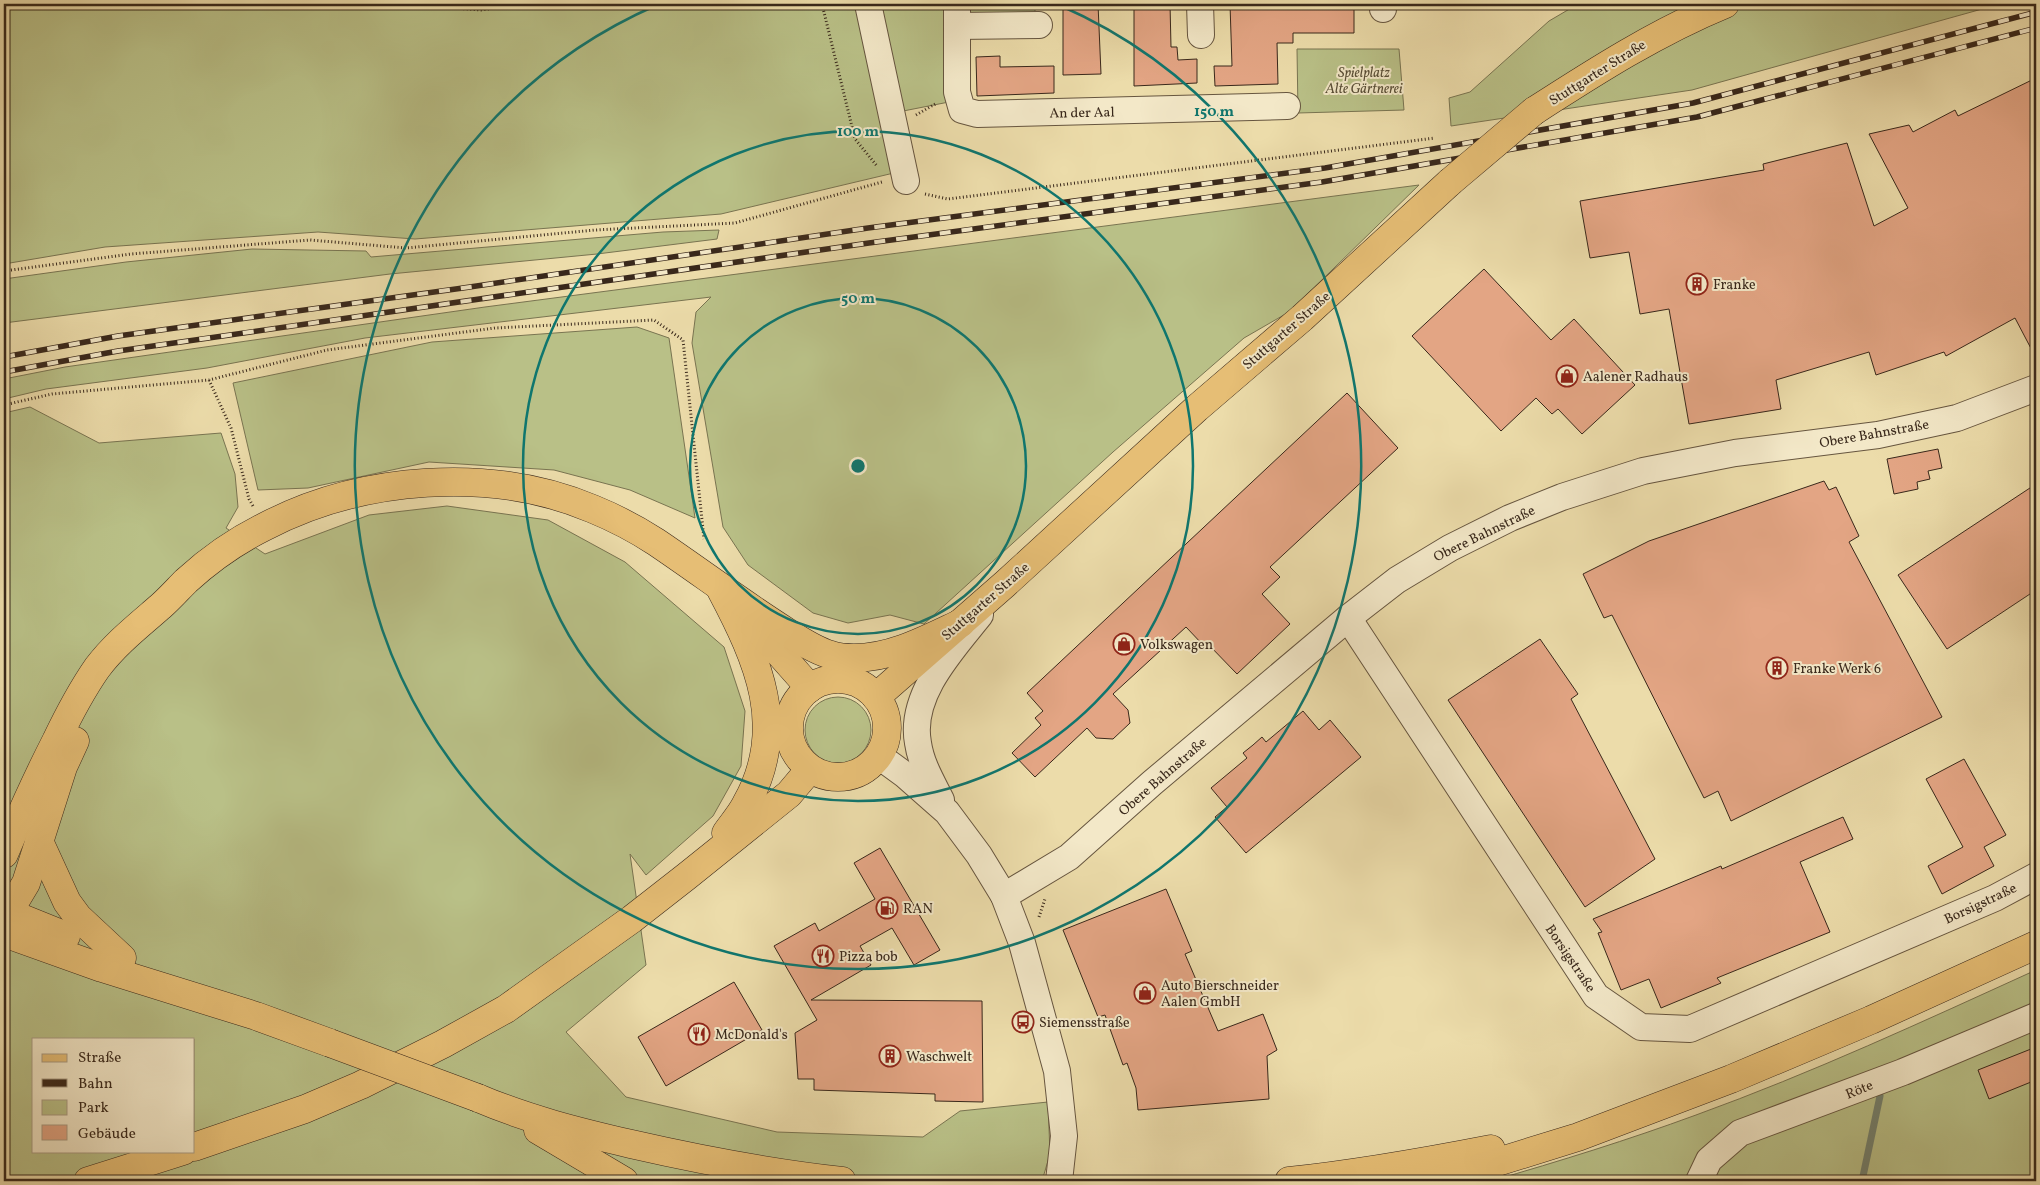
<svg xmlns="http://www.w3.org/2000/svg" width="2040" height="1185" viewBox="0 0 2040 1185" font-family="Vollkorn,serif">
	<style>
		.green { fill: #b9c087; stroke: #797451; fill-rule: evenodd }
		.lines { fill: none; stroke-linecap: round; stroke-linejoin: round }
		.stream { stroke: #73816f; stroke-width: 7 }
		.building { fill: #e3a584; stroke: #39281b }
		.minor-casing { stroke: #66553f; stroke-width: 28 }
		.major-casing { stroke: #39281b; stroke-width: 29 }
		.highway-casing { stroke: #39281b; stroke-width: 29 }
		.path { stroke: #39281b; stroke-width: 3; stroke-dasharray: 1 2.5; stroke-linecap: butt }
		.minor { stroke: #f3e8c8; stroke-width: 26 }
		.major { stroke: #e6be75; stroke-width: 28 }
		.highway { stroke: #e6be75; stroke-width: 28 }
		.rail-casing { stroke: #39281b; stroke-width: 5.5 }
		.rail { stroke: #f3e8c8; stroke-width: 4; stroke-dasharray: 11; stroke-linecap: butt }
		.major-bridge-casing { stroke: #39281b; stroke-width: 29; stroke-linecap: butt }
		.highway-bridge-casing { stroke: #39281b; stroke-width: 29; stroke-linecap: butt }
		.major-bridge { stroke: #e6be75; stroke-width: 28 }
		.highway-bridge { stroke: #e6be75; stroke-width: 28 }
		.ring { fill: none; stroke: #0f766e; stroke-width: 2.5 }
		.labels { text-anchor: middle; stroke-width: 4; stroke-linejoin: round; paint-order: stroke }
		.park-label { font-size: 14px; font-style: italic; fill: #594e36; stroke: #f3e8c8 }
		.street-label { font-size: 14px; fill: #39281b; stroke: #f3e8c8 }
		.poi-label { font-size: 14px; fill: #39281b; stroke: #f3e8c8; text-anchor: start }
		.centre { fill: #0f766e; stroke: #f3e8c8; stroke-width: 2.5 }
		.ring-label { font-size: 15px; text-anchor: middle; font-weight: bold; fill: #0f766e; stroke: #f3e8c8; stroke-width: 4; stroke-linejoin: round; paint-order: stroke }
	</style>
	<rect width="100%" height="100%" fill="#ecdcaa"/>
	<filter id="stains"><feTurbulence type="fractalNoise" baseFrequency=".004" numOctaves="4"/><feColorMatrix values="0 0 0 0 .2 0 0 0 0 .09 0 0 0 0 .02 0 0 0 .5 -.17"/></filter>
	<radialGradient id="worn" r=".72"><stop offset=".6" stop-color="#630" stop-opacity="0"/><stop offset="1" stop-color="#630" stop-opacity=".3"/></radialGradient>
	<!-- green -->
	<g class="green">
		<polygon points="4,4 950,4 954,101 888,114 898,172 721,214 415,239 318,232 105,247 4,264"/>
		<polygon points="962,4 1035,4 1035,21 962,22"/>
		<polygon points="1578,4 2000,4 1692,90 1451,126 1449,98 1470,92 1549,21"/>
		<polygon points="1297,49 1399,49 1404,110 1298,113"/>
		<polygon points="1419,185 1289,312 1244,338 1113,452 924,624 890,615 848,623 813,613 748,565 723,527 692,343 696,312 711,297 365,338 207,368 46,389 4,399 4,379 65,367 485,307"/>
		<polygon points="719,230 717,239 597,254 390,274 4,323 4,279 126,262 252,249 366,251 371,257 663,232"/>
		<polygon points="637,327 669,338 695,518 630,490 554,470 429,462 308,488 258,490 233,383 432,342"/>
		<path d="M30,407L99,443L221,433L235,474L238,507L226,528L265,554L369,515L447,506L548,520L625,562L724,647L745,711L741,766L713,816L646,875L630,854L646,965L566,1032L626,1097L777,1132L923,1137L960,1111L1048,1102L1050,1154L1042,1181H4V413ZM34,1039H194V1151H34Z"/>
		<circle cx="838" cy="730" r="33"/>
		<path d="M2036,970V1181H1491C1560,1161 1628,1140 1696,1115C1812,1073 1924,1021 2036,970Z"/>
	</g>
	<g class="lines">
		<!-- stream -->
		<polyline class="stream" points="1862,1181 1880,1096"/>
	</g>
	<!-- building -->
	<g class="building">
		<polygon points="1063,4 1098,4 1101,74 1063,75"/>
		<polygon points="1134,4 1170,4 1171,47 1177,47 1178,60 1197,59 1197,83 1134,86"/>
		<polygon points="1230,4 1354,4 1354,33 1293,33 1293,43 1277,43 1278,84 1215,86 1214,66 1232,66"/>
		<polygon points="1000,56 1000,67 1054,66 1054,93 977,96 976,57"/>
		<polygon points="2036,78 2036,358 2015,318 1946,356 1944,352 1876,375 1869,352 1776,380 1781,409 1689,424 1669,309 1640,314 1629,252 1590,258 1580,201 1764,170 1763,164 1847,143 1874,226 1908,208 1869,134 1909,125 1913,132 1955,110 1958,116"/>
		<polygon points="1484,269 1551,340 1574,319 1635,385 1582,434 1558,409 1552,414 1536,398 1501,431 1412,336"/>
		<polygon points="1347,393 1398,448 1270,567 1280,577 1262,594 1290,624 1237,674 1207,643 1204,646 1186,627 1113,694 1128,710 1130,723 1113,739 1096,738 1087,728 1035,777 1012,753 1041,725 1035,718 1043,711 1027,693"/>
		<polygon points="1938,449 1942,468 1928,471 1930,479 1917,482 1918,489 1894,494 1887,459"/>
		<polygon points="1824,481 1829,490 1836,487 1859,536 1849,542 1942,717 1731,821 1718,791 1704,798 1612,615 1604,618 1583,574 1649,541"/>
		<polygon points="2036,484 2036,590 1947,649 1898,575"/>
		<polygon points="1540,639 1578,694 1571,699 1655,859 1585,907 1448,700"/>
		<polygon points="1303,711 1319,730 1330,720 1361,757 1246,853 1215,817 1227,807 1211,788 1247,758 1243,753 1253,745 1262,737 1266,742"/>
		<polygon points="1964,759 2006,835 1984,847 1994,866 1942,894 1928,866 1963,847 1926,779"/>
		<polygon points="1843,817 1853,839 1800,862 1830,932 1717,978 1721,983 1661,1008 1649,979 1621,990 1598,933 1602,932 1593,919 1721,866 1722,869"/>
		<polygon points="880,848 940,950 914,965 892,928 860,946 871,965 811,1000 982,1001 983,1102 935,1101 935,1094 814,1090 814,1079 798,1079 795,1033 817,1020 774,946 815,923 819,931 875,899 854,863"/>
		<polygon points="1166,889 1192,951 1185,954 1218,1031 1263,1014 1277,1050 1267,1056 1269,1099 1138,1110 1136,1088 1127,1063 1123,1065 1105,1015 1098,1017 1063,930"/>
		<polygon points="734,982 762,1030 666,1086 638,1037"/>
		<polygon points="2031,1049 2036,1062 2036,1080 1989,1099 1978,1070"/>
	</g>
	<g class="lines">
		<!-- minor casing -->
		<g class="minor-casing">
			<g id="minor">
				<polyline points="868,4 906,181"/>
				<polyline points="957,4 957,92 962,110 977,114 1287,106"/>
				<polyline points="1200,4 1201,35"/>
				<polyline points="1383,4 1383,9"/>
				<polyline points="957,26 1039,25"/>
				<polyline points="1348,618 1596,996 1641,1027 1690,1029 1995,898 2036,876"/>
				<polyline points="879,756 905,775 947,812 979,855 1004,896 1022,943 1057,1071 1064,1136 1059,1181"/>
				<path d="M941,800C932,782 921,764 918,743C909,695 952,650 980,615"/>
				<polyline points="1004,896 1069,857 1152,783 1348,618 1397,580 1450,548 1510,518 1562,497 1643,471 1735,453 1878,435 1957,418 2036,388"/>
				<polyline points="1699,1181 1709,1160 1740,1133 1903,1072 2036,1016"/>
			</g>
		</g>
		<!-- major casing -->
		<g class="major-casing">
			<g id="major">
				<path d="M1534,111C1596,71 1657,32 1725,4"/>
				<circle cx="838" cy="728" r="49"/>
				<polyline points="876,697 1005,584 1197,408 1302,318 1450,182"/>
			</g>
		</g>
		<!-- highway casing -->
		<g class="highway-casing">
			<g id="highway">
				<path d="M721,590C758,660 789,728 746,804C741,814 733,823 726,833"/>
				<polyline points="749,619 810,688"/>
				<polyline points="39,841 67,902 78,917 122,958"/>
				<path d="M4,854C20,816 37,778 56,741C68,716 81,691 97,668C115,644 138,626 161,606C170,598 178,589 186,581C209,560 236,541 264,527C361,476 492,466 593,509C615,518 636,529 656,542C699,571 740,602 784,630C798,639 814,650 831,655C837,657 847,658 854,658C892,658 927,639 961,623"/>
				<polyline points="4,911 66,936"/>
				<polyline points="4,915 14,903 26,883 63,767 75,741"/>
				<polyline points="4,933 102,968 256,1016 330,1043"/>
				<path d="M478,1098C527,1119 579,1132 631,1144C701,1160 770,1173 842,1181"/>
				<polyline points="538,1130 624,1181"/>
				<polyline points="194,1147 305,1109 361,1085 443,1044 506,1009 632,919 687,876 789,794 810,769"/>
				<polyline points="88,1181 183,1151"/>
				<path d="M1289,1181C1357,1174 1424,1162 1491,1149"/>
				<polyline points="1436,1181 1578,1137 1731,1079 1871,1020 2036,945"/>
			</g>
		</g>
		<!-- path -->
		<g class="path">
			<polyline points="397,4 482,10 519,4"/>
			<polyline points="822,4 855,139 877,166"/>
			<polyline points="916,115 937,103"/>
			<polyline points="925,194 948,199 1435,138"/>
			<polyline points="4,271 131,254 310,240 406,248 595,230 735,223 882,182"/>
			<polyline points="209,380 231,428 249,499 253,506"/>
			<polyline points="4,405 52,394 209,380 327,350 495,328 654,320 683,340 704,539"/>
			<polyline points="1039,917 1045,899"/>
		</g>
		<!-- minor -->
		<use href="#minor" class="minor"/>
		<!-- major -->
		<use href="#major" class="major"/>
		<!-- highway -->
		<use href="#highway" class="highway"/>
		<!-- rail casing -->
		<g class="rail-casing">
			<g id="rail">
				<polyline points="4,357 118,336 463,288 868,228 1325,168 1693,103 2036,12"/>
				<polyline points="4,372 118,351 869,243 1322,182 1697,117 2036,28"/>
			</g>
		</g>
		<!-- rail -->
		<use href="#rail" class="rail"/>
		<!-- major-bridge casing -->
		<g class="major-bridge-casing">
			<polyline id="major-bridge" points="1450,182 1534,111"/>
		</g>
		<!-- highway-bridge casing -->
		<g class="highway-bridge-casing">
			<polyline id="highway-bridge" points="330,1043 478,1098"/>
		</g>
		<!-- major-bridge -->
		<use href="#major-bridge" class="major-bridge"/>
		<!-- highway-bridge -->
		<use href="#highway-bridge" class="highway-bridge"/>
	</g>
	<!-- distance rings -->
	<g class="ring">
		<circle cx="858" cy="466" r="168"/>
		<circle cx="858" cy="466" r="335"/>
		<path d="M1059 5A503 503 0 1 1 657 5"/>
	</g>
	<!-- icons -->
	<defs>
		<g id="building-ring" transform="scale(1.125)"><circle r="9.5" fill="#f3e8c8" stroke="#8f2418" stroke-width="1.5"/><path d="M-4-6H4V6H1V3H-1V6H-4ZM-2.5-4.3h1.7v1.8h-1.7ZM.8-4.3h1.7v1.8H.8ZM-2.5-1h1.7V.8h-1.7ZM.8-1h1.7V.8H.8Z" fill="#8f2418"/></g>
		<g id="shop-ring" transform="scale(1.125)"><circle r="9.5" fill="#f3e8c8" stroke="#8f2418" stroke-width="1.5"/><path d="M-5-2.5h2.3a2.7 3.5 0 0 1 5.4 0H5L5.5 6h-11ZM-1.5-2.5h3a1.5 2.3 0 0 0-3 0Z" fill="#8f2418"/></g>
		<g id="fuel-ring" transform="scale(1.125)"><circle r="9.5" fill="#f3e8c8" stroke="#8f2418" stroke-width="1.5"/><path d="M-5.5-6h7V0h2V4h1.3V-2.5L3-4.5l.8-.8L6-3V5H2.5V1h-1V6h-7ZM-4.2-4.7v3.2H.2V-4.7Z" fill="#8f2418"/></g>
		<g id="restaurant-ring" transform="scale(1.125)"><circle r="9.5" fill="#f3e8c8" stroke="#8f2418" stroke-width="1.5"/><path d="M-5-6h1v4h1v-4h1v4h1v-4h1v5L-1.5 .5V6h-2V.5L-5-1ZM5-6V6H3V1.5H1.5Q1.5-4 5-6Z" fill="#8f2418"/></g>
		<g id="bus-ring" transform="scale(1.125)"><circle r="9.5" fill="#f3e8c8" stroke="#8f2418" stroke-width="1.5"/><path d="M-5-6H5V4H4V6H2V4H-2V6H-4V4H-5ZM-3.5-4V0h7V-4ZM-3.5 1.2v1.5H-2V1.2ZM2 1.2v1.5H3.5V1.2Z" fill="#8f2418"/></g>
	</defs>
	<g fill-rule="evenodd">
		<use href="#building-ring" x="1697" y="284"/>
		<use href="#shop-ring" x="1567" y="376"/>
		<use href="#shop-ring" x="1124" y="644"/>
		<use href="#building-ring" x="1777" y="668"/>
		<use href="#fuel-ring" x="887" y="908"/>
		<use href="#restaurant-ring" x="823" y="956"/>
		<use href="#shop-ring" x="1145" y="993"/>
		<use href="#bus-ring" x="1023" y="1022"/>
		<use href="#restaurant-ring" x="699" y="1034"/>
		<use href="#building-ring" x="890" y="1056"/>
	</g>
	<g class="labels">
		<!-- park labels -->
		<g class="park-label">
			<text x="1364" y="77">Spielplatz<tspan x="1364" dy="16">Alte Gärtnerei</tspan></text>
		</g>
		<!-- street labels -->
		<g class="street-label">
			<text transform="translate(1597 72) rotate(-32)" y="5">Stuttgarter Straße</text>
			<text transform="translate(1082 112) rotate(-1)" y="5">An der Aal</text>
			<text transform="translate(1286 330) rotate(-41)" y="5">Stuttgarter Straße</text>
			<text transform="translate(1874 433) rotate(-10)" y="5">Obere Bahnstraße</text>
			<text transform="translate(1484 533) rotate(-26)" y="5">Obere Bahnstraße</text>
			<text transform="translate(985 601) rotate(-41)" y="5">Stuttgarter Straße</text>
			<text transform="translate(1162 776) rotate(-41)" y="5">Obere Bahnstraße</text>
			<text transform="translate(1980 903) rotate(-25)" y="5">Borsigstraße</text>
			<text transform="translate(1571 958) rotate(56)" y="5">Borsigstraße</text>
			<text transform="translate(1859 1089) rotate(-22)" y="5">Röte</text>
		</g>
		<!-- poi labels -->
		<g class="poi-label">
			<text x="1713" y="289">Franke</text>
			<text x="1583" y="381">Aalener Radhaus</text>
			<text x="1140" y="649">Volkswagen</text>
			<text x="1793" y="673">Franke Werk 6</text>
			<text x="903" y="913">RAN</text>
			<text x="839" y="961">Pizza bob</text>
			<text x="1161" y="990">Auto Bierschneider<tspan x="1161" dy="16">Aalen GmbH</tspan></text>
			<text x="1039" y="1027">Siemensstraße</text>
			<text x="715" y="1039">McDonald's</text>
			<text x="906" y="1061">Waschwelt</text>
		</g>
	</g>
	<circle cx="858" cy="466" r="8" class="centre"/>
	<g class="ring-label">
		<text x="1214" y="116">150 m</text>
		<text x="858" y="136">100 m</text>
		<text x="858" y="303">50 m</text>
	</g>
	<!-- margin -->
	<rect width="2040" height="1185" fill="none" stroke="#ecdcaa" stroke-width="20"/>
	<rect x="5" y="5" width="2030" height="1175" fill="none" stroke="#39281b" stroke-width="2.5"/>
	<rect x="10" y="10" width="2020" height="1165" fill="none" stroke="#39281b"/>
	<!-- legend -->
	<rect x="32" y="1038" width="162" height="115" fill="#f3e8c8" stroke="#a99b83"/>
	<rect x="42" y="1054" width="25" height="8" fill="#e6be75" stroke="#a99b83"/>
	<text x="78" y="1062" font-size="15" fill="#39281b">Straße</text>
	<rect x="42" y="1079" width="25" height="8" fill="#39281b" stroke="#a99b83"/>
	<text x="78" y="1088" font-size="15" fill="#39281b">Bahn</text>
	<rect x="42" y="1100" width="25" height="15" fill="#b9c087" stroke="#a99b83"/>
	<text x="78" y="1112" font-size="15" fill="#39281b">Park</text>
	<rect x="42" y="1125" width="25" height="15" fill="#e3a584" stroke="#a99b83"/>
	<text x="78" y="1138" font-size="15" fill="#39281b">Gebäude</text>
	<rect width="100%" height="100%" filter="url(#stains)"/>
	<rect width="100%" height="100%" fill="url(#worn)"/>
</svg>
